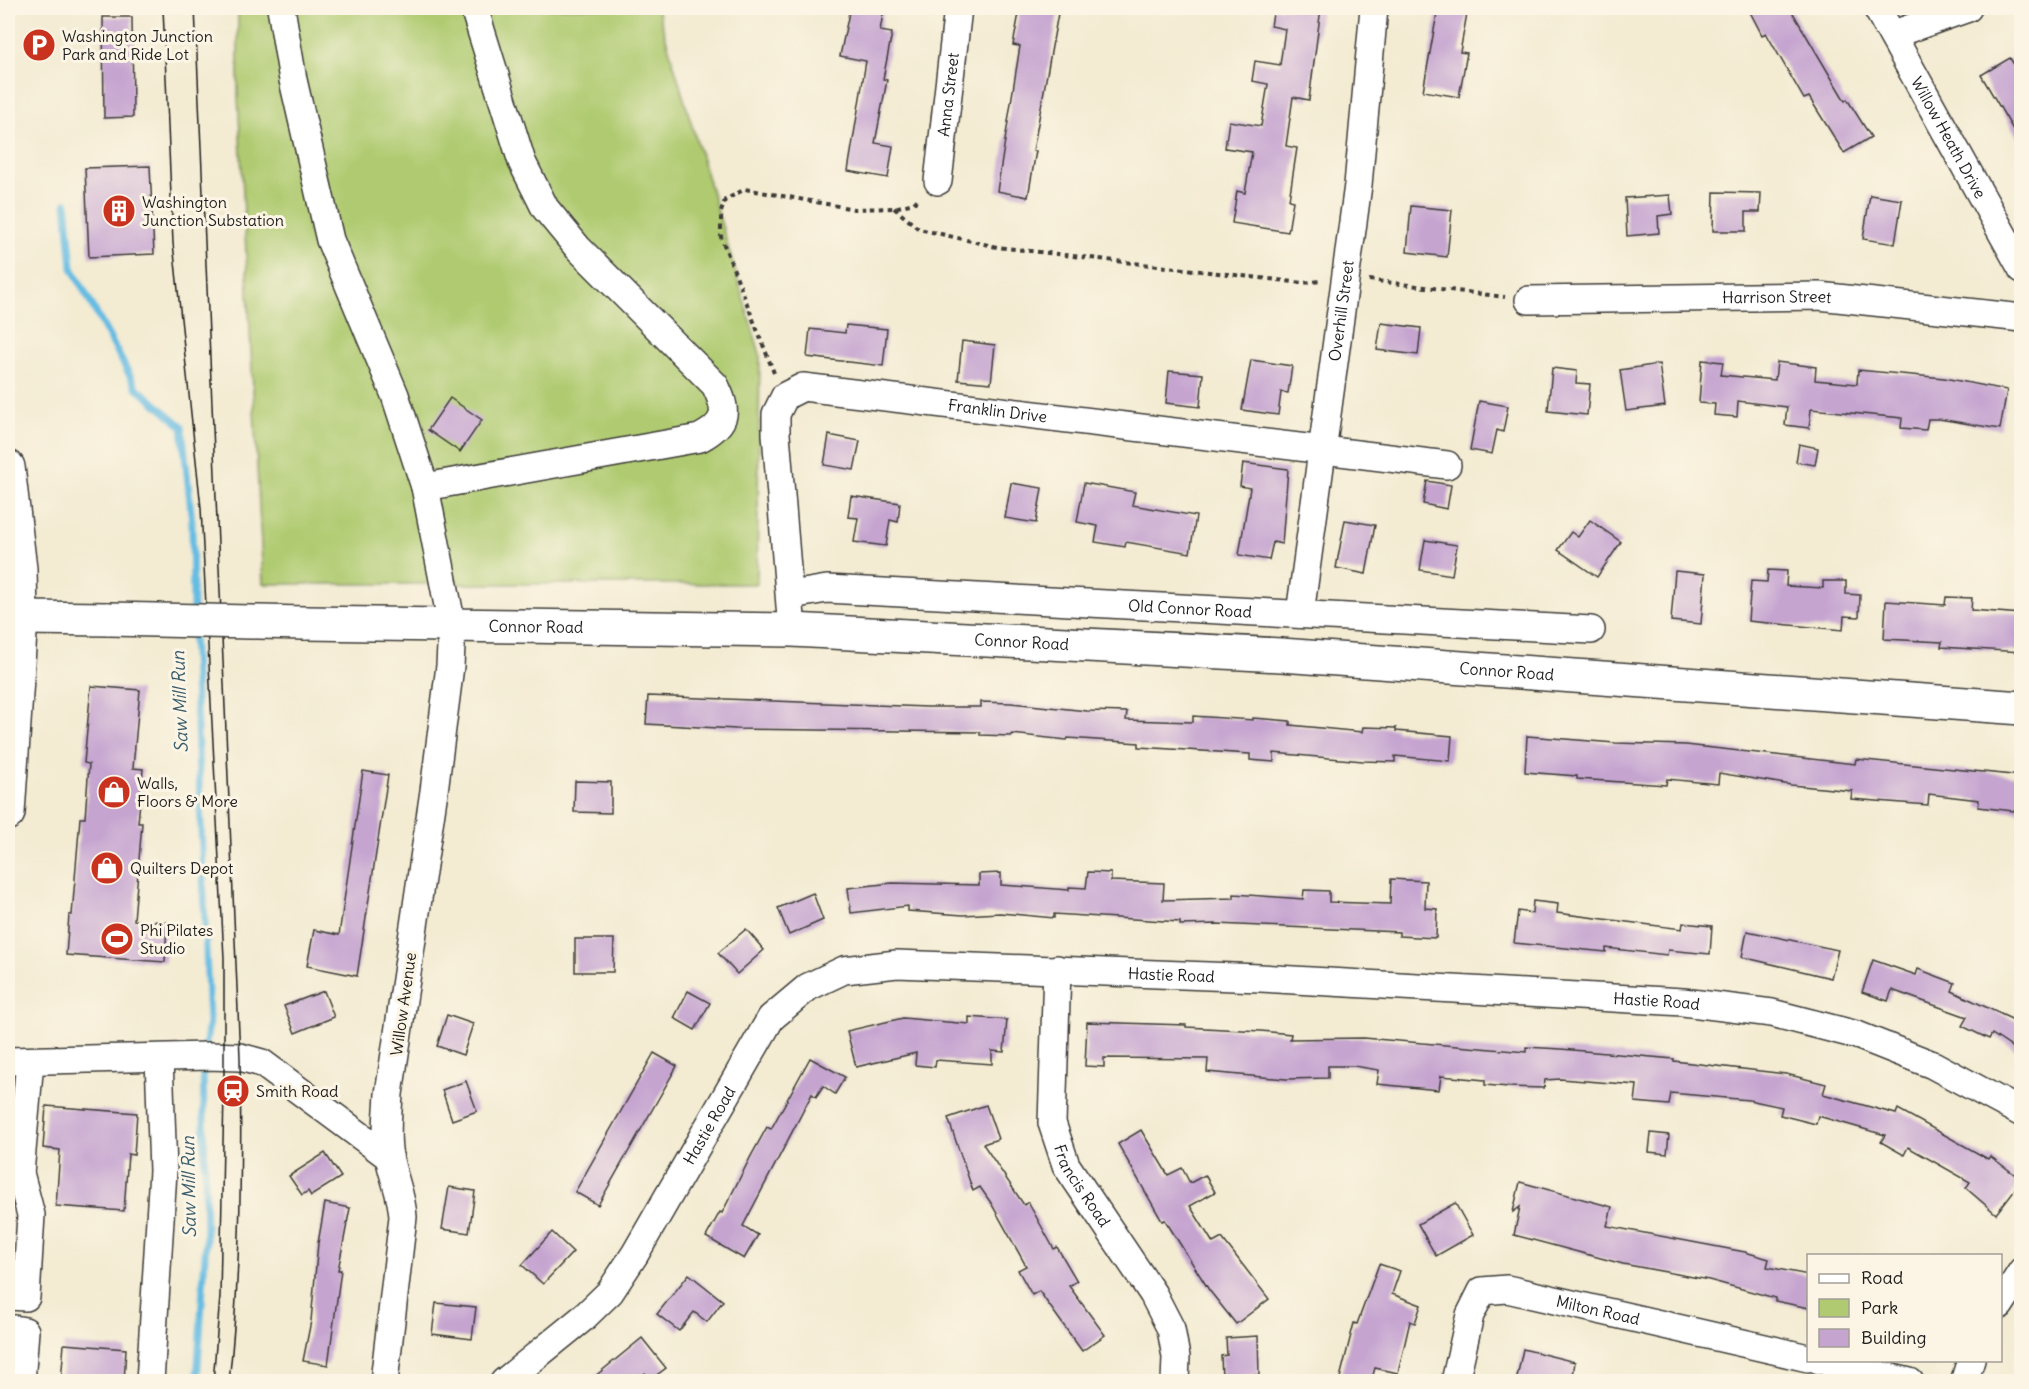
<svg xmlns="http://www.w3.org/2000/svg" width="2029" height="1389" viewBox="0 0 2029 1389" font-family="Delius,sans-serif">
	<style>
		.green { fill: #afca70; stroke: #667346; stroke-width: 1.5 }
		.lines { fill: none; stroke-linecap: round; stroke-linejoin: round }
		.stream { stroke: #65bce2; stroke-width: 7 }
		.building { fill: #c5a4d0 }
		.minor-casing { stroke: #3c3b37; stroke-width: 30 }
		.major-casing { stroke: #3c3b37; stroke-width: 36 }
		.path { stroke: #3c3b37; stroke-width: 4; stroke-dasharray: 4.5 4.5; stroke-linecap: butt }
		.minor { stroke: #fff; stroke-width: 27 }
		.major { stroke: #fff; stroke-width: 33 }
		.tram { stroke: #1c1c1c; stroke-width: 1.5 }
		.major-bridge-casing { stroke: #3c3b37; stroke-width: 36; stroke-linecap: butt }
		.major-bridge { stroke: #fff; stroke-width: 33 }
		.labels { text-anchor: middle; stroke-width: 6; stroke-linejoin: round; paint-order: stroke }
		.poi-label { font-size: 16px; fill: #1c1c1c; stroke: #fcf5e5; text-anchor: start }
		.street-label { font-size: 16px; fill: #1c1c1c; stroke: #fcf5e5 }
		.water-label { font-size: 18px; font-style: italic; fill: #395c6b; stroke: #fcf5e5 }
	</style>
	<rect width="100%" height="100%" fill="#fcf5e5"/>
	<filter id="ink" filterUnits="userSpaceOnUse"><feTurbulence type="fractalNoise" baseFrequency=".0167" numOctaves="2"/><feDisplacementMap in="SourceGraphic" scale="12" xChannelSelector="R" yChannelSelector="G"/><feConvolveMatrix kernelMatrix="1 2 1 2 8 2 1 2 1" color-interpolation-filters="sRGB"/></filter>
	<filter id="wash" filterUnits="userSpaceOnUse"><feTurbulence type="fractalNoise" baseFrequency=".008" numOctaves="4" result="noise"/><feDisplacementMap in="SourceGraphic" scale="24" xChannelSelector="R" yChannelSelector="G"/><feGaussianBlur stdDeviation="1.35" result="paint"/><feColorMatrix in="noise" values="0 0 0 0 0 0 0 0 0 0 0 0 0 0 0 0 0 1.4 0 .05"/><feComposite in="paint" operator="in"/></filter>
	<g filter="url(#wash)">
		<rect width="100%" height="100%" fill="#f3ebd2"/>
		<!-- green -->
		<polygon class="green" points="238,8 657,8 760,354 757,584 263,584 238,96"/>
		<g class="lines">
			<!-- stream -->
			<g class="stream">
				<polyline points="66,203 72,268 136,387 182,426 192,522 193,612"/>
				<polyline points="193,629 209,1022 205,1050"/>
				<polyline points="197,1382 206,1239 203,1061"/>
			</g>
		</g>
		<g id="blocks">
			<!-- building -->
			<g class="building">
				<polygon points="850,8 884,8 880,31 892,33 883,79 887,80 875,143 893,146 888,178 848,171 866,61 840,56"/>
				<polygon points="1020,8 1059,8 1033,151 1036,151 1028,197 997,191 1020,46 1013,45"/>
				<polygon points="1274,8 1321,8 1309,100 1293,97 1286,146 1297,148 1289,200 1293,201 1288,232 1232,223 1237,191 1245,193 1252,152 1225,148 1229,121 1261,126 1268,84 1252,81 1255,61 1280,65 1285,29 1271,26"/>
				<polygon points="1438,8 1468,8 1460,52 1467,53 1459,97 1423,91"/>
				<polygon points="1748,8 1790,8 1845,101 1847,99 1871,137 1844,153 1809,97 1804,99 1766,33 1762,35"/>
				<polygon points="103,17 132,17 133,117 104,118"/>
				<polygon points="2010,58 2022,78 2022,145 1981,75"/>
				<polygon points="150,166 154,254 89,257 85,168"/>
				<polygon points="1714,192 1761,193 1760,212 1746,212 1746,231 1713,231"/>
				<polygon points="1670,195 1672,214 1658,216 1659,233 1627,236 1625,198"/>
				<polygon points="1870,195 1902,200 1895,244 1863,239"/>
				<polygon points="1411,206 1452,210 1447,257 1407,252"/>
				<polygon points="1381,323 1421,328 1418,355 1377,350"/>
				<polygon points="846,325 887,329 883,366 807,357 810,329 845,333"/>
				<polygon points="962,341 995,345 991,383 958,380"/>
				<polygon points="1251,360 1292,366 1288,393 1281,392 1278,415 1242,410"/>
				<polygon points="1702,360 1723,362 1721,375 1775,380 1777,362 1816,367 1815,380 1857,384 1858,370 1944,378 2007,390 2000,429 1939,419 1928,419 1926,430 1901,428 1902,418 1811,409 1809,428 1785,425 1787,407 1738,401 1737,417 1714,415 1715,404 1699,403"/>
				<polygon points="1659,364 1665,406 1626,411 1620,370"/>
				<polygon points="1552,368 1577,371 1576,383 1590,384 1587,415 1548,411"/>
				<polygon points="1169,371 1203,374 1200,407 1166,403"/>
				<polygon points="450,398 482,420 460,452 428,430"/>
				<polygon points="1479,401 1508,406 1503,432 1497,430 1492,454 1470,450"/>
				<polygon points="829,435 860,441 854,470 824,465"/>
				<polygon points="1799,444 1818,448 1815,465 1796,462"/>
				<polygon points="1243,463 1288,469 1282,544 1273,542 1269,560 1239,555 1250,488 1240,486"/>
				<polygon points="1427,481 1451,485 1447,509 1423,504"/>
				<polygon points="1011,483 1042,488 1036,523 1005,518"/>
				<polygon points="1084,483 1135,492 1132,505 1196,516 1190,553 1126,542 1125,547 1095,542 1098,526 1077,522"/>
				<polygon points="851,496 900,503 898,522 890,520 886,546 854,542 858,518 848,517"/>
				<polygon points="1345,520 1375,525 1366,574 1336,568"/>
				<polygon points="1590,520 1621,542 1597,577 1558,550 1571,532 1578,537"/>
				<polygon points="1425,540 1457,545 1452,575 1420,570"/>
				<polygon points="1768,570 1787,571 1786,586 1823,588 1823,581 1846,581 1846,594 1860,595 1859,617 1844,616 1843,630 1748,621 1751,581 1767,582"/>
				<polygon points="1675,571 1705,574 1701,624 1671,621"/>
				<polygon points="1946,597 1972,598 1971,610 2022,614 2022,652 1941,647 1942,642 1884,639 1886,601 1945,605"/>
				<polygon points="91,686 140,690 133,768 143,769 138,823 142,823 134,920 167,922 165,962 66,955 69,915 72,915 80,818 85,818 89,764 84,763"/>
				<polygon points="648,696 927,707 981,707 981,702 1011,703 1087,711 1127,712 1126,720 1193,722 1193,716 1253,720 1253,718 1290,721 1290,725 1362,732 1363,727 1396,728 1396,731 1452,736 1450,761 1395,756 1395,762 1363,761 1274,753 1274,762 1250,760 1250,754 1139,747 1139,743 1068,738 1067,740 1012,734 1012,736 980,735 980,732 736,729 646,724"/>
				<polygon points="1527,736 1615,743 1686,745 1855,764 1856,759 2022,776 2022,812 1978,807 1979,800 1929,794 1928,805 1851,799 1852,791 1791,785 1719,773 1718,784 1667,779 1666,785 1577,779 1577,776 1525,772"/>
				<polygon points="363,771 388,775 357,976 307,966 314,930 339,935"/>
				<polygon points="575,781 611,782 611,813 574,812"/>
				<polygon points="1088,872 1111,873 1111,881 1164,883 1163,900 1234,898 1234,894 1303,899 1304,890 1329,891 1329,902 1390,904 1391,879 1426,881 1425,908 1437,909 1436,938 1399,936 1399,932 1217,924 1180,925 1180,922 1054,914 1054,918 1000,913 963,915 908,911 908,906 851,913 848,888 892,883 979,885 979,874 1001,873 1001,885 1069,890 1069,887 1086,888"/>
				<polygon points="813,893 823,920 789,935 778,908"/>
				<polygon points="1533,901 1558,904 1557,913 1682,929 1683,923 1712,926 1710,954 1668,950 1667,955 1606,948 1606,952 1514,943 1518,911 1532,913"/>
				<polygon points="746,929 764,950 737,974 718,953"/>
				<polygon points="1747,931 1838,950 1831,978 1742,957"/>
				<polygon points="575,939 614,939 613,972 575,972"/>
				<polygon points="1873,960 1916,975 1918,969 1955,983 1952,991 2022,1024 2022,1054 1992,1034 1989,1039 1962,1026 1967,1017 1892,990 1888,1001 1862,992"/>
				<polygon points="324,991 334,1017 295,1033 284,1006"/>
				<polygon points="688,991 710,1003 695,1030 674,1018"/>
				<polygon points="447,1015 473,1024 463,1055 437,1046"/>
				<polygon points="969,1017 1007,1020 1004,1052 992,1051 992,1064 936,1060 935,1067 915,1065 916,1053 856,1067 847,1031 903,1018 969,1024"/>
				<polygon points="1087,1022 1186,1025 1186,1027 1261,1031 1291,1034 1290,1039 1364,1038 1526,1052 1526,1047 1561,1049 1674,1059 1674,1061 1786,1074 1826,1084 1823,1094 1896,1114 1898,1109 1988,1159 1990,1156 2022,1180 1996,1214 1966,1188 1970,1182 1908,1147 1904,1155 1881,1142 1885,1135 1818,1116 1816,1124 1780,1115 1782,1107 1749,1100 1671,1093 1669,1105 1635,1102 1637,1085 1560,1079 1545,1080 1544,1088 1509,1087 1485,1085 1485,1080 1441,1076 1439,1090 1377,1084 1379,1070 1354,1066 1328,1066 1328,1078 1286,1079 1207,1072 1208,1059 1104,1058 1104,1067 1085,1066"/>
				<polygon points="654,1053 677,1066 598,1205 575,1192"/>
				<polygon points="810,1058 845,1077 835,1094 823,1086 816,1097 812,1094 743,1226 758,1235 744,1259 706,1237 720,1212 722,1213 751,1156 767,1127 771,1129"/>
				<polygon points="466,1081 477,1111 452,1120 442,1090"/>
				<polygon points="986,1105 998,1139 983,1144 1024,1205 1028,1202 1054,1249 1057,1247 1077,1281 1069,1286 1105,1335 1082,1351 1039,1291 1032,1295 1018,1270 1026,1266 991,1203 980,1187 973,1191 948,1118"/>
				<polygon points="46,1106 137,1113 134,1155 128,1154 124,1211 56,1206 60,1150 43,1148"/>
				<polygon points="1141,1130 1168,1175 1182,1168 1190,1183 1205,1175 1215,1192 1190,1206 1213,1243 1222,1238 1269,1299 1236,1324 1209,1290 1165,1220 1162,1221 1118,1144"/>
				<polygon points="1651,1133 1669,1135 1667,1154 1649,1152"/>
				<polygon points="325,1153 341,1177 311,1196 308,1191 302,1195 289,1176"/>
				<polygon points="1520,1182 1612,1207 1607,1226 1745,1252 1769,1259 1767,1267 1809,1275 1809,1308 1775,1301 1775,1298 1709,1280 1623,1264 1514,1235 1520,1207 1513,1212"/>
				<polygon points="449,1187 475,1191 469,1233 442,1229"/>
				<polygon points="325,1203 350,1208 338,1270 341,1270 328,1365 303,1361 311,1321 318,1243"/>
				<polygon points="1455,1203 1473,1235 1436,1256 1418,1224"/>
				<polygon points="552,1232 573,1252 543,1284 522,1265"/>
				<polygon points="1379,1264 1400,1271 1392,1294 1421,1305 1415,1323 1410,1321 1398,1373 1375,1368 1371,1382 1339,1382 1354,1323 1357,1324"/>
				<polygon points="689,1274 723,1301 707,1322 694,1312 679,1331 657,1314"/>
				<polygon points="436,1303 476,1307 472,1339 432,1334"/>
				<polygon points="1258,1336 1259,1375 1222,1377 1221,1356 1227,1355 1226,1338"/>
				<polygon points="642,1338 666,1368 650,1380 645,1373 635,1382 588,1382"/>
				<polygon points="64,1344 126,1349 124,1382 61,1382"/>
				<polygon points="1523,1349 1575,1362 1572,1382 1516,1382"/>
			</g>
		</g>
	</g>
	<g filter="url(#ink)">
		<use href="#blocks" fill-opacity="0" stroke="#3c3b37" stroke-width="1.5"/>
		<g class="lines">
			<!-- minor casing -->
			<g class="minor-casing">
				<g id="minor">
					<path d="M281,8L293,80L330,240L395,395L425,487L452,626L450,666L434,791L389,1094C388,1115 385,1136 389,1156C393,1178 402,1195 403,1217L384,1382"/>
					<path id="s1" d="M1877,8L2022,269"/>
					<polyline points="1894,34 1968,8"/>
					<path id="s2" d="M938,181L958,8"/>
					<path id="s3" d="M1529,300L1819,296L2022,318"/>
					<path d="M425,487L700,438C728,423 728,411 715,385L578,248L545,208L522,162L474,8"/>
					<path id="s4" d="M791,595L827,589L1591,630"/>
					<path id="s5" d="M1300,614L1358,185L1374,8"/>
					<path id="s6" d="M792,630L776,434V414L785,396L803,387L1447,465"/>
					<path id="s7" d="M1057,969L1052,1123L1066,1165L1153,1294L1171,1329L1176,1357L1175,1382"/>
					<polyline points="8,1061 208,1056 240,1057 262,1063 389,1157"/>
					<polyline points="8,1172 20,1173 30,1061"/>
					<polyline points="8,1296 26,1297 31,1215 20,1173"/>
					<polyline points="2000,1305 2022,1271"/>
					<polyline points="8,1328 25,1331 21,1382"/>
					<polyline points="1819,1360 1910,1382"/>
					<polyline points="150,1382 163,1171 159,1058"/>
					<path id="s8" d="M504,1382L583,1318L610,1292L635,1254L771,1018L808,987L844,970L897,964L1260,978L1683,1002L1772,1013L1857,1035L1933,1065L2022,1113"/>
					<path id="s9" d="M1455,1382L1470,1315L1482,1291L1507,1289L1808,1358"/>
					<polyline points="1964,1382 1971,1360"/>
				</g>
			</g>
			<!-- major casing -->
			<g class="major-casing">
				<g id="major">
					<polyline points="8,467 20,569 21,618 8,813"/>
					<polyline points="21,618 109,619"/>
					<path id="s10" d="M305,623L792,630L1281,655L2022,708"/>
				</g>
			</g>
			<!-- path -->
			<g class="path">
				<polyline points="894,208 919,229 997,247 1303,283 1320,281"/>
				<polyline points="1369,280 1505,297"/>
				<polyline points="774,373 721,237 721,212 725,200 745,189 854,209 894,208 914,203 919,198"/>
			</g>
			<!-- minor -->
			<use href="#minor" class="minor"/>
			<!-- major -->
			<use href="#major" class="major"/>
			<!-- tram -->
			<g class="tram">
				<polyline points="163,8 173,243 201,508 224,958 224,1091 220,1297 213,1382"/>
				<path d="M195,8L240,1057C242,1165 241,1274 229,1382"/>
			</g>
			<!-- major-bridge casing -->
			<g class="major-bridge-casing">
				<polyline id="major-bridge" points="109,619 305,623"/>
			</g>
			<!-- major-bridge -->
			<use href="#major-bridge" class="major-bridge"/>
		</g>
	</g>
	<!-- icons -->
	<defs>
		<g id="parking-disc" transform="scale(1.725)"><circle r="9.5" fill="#c8321e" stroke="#fcf5e5"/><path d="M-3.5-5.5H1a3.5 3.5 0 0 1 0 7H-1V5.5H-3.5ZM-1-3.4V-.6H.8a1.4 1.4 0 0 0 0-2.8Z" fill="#fff"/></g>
		<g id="building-disc" transform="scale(1.725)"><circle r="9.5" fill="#c8321e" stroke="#fcf5e5"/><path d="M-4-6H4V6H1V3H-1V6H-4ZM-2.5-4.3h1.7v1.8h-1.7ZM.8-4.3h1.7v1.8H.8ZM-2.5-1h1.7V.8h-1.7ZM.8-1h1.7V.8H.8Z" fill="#fff"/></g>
		<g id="shop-disc" transform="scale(1.725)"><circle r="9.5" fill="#c8321e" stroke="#fcf5e5"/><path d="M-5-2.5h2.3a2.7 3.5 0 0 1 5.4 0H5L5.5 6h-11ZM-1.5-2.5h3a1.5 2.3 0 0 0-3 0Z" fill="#fff"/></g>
		<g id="stadium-disc" transform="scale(1.725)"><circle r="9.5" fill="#c8321e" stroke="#fcf5e5"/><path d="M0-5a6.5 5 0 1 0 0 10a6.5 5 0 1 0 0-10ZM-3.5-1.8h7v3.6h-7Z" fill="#fff"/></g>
		<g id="station-disc" transform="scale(1.725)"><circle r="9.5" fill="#c8321e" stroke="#fcf5e5"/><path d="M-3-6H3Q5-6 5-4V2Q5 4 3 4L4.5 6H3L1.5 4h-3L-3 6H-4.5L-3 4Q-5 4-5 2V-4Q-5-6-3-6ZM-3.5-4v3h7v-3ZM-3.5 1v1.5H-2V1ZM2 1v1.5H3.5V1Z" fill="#fff"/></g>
	</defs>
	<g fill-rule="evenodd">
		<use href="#parking-disc" x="39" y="45"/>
		<use href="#building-disc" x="119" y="211"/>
		<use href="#shop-disc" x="114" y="792"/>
		<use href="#shop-disc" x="107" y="868"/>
		<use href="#stadium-disc" x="117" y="939"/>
		<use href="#station-disc" x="233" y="1091"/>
	</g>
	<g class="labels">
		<!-- poi labels -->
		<g class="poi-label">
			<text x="62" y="42">Washington Junction<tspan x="62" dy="18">Park and Ride Lot</tspan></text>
			<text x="142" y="208">Washington<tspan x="142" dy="18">Junction Substation</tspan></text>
			<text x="137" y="789">Walls,<tspan x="137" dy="18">Floors &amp; More</tspan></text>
			<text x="130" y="874">Quilters Depot</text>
			<text x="140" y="936">Phi Pilates<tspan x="140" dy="18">Studio</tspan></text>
			<text x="256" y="1097">Smith Road</text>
		</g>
		<!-- street labels -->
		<g class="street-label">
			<text dy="6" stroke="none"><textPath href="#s2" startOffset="87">Anna Street</textPath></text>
			<text dy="6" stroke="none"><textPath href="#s1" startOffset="148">Willow Heath Drive</textPath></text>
			<text dy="6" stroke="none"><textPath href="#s3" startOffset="248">Harrison Street</textPath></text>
			<text dy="6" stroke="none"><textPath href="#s5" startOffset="306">Overhill Street</textPath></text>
			<text dy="6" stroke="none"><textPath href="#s6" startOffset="453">Franklin Drive</textPath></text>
			<text dy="6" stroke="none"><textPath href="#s4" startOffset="400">Old Connor Road</textPath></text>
			<text dy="6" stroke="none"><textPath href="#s10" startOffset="231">Connor Road</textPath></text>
			<text dy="6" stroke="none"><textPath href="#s10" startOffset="717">Connor Road</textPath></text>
			<text dy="6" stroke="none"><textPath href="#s10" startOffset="1203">Connor Road</textPath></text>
			<text dy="6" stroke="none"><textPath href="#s8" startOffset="873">Hastie Road</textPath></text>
			<text dy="6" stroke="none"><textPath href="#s8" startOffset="1359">Hastie Road</textPath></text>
			<text transform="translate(403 1004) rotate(-82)" y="6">Willow Avenue</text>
			<text dy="6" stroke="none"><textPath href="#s8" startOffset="333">Hastie Road</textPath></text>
			<text dy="6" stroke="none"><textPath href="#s7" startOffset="224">Francis Road</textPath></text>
			<text dy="6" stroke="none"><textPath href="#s9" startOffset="214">Milton Road</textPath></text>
		</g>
		<!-- water labels -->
		<g class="water-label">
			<text transform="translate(180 702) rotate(-92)" y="6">Saw Mill Run</text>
			<text transform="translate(189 1187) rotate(-91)" y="6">Saw Mill Run</text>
		</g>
	</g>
	<!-- margin -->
	<rect width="2029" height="1389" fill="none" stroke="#fcf5e5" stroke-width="30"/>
	<!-- legend -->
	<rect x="1807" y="1254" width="195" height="108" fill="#fcf5e5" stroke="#a29e95" stroke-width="1.5"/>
	<rect x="1819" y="1274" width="30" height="9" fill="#ffffff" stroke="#a29e95" stroke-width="1.5"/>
	<text x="1861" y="1284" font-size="18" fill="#1c1c1c">Road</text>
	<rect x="1819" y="1299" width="30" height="18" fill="#afca70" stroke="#a29e95" stroke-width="1.5"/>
	<text x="1861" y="1314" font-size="18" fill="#1c1c1c">Park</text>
	<rect x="1819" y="1329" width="30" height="18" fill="#c5a4d0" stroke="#a29e95" stroke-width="1.5"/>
	<text x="1861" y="1344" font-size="18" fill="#1c1c1c">Building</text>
</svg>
